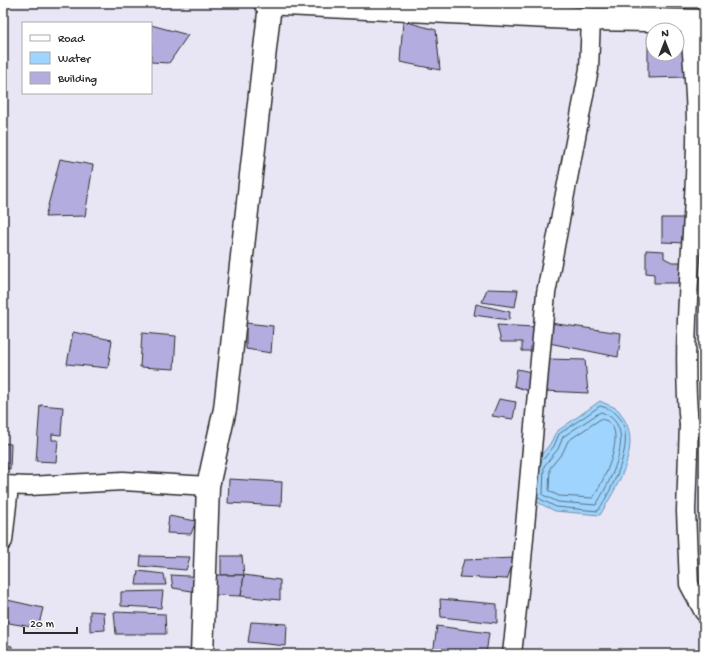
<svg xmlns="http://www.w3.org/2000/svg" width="707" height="657" viewBox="0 0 707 657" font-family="'Gochi Hand',sans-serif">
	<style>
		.water { fill: #9ed4fd; stroke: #7090a9 }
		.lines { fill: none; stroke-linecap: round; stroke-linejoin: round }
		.shore { stroke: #596f7f; stroke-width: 1 }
		.building { fill: #b2adde; stroke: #2b2b2b }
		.minor-casing { stroke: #2b2b2b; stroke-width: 21 }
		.tertiary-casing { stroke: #2b2b2b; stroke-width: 25 }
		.minor { stroke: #fff; stroke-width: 18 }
		.tertiary { stroke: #fff; stroke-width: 22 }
	</style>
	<rect width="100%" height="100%" fill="#e8e6f5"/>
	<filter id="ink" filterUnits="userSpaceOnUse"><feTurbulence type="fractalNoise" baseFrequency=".025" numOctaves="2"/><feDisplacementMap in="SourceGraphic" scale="8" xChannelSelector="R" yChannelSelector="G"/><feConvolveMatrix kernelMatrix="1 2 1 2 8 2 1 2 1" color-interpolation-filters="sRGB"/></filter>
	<g filter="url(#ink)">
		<!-- water -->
		<path class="water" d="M600,401C605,404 613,406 617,409C620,411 622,416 624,419C642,448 615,490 600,515L555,511L533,500L535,463L550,444L556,432Z"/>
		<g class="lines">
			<!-- shore -->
			<g class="shore">
				<path d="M601,412C641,425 610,482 596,505L558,502L543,495L544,466L558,449L563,437Z"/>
				<path d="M601,419C633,424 602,484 593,498L559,496L549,491L550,468L563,452L568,441Z"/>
				<path d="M538,498L556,507L598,511C615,485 649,417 600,406L559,434L554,446L541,462"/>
			</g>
		</g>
		<!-- building -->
		<g class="building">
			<polygon points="659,3 671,3 673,11 659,11"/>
			<polygon points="686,3 704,3 704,16 685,14"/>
			<polygon points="403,21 436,30 440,70 400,62"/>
			<polygon points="151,25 188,35 169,63 151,62"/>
			<polygon points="653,33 653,54 677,54 677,51 685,51 685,77 648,78 648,34"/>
			<polygon points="60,159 93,165 85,216 45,217"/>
			<polygon points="662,218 686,218 686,243 662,242"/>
			<polygon points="646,250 664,251 664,258 672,262 685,262 684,283 654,283 654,274 646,273"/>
			<polygon points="487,289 518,290 515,307 482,302"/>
			<polygon points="476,304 510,312 509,320 474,315"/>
			<polygon points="246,323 273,326 271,353 246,349"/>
			<polygon points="550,323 621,333 618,357 549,343"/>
			<polygon points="497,325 534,327 536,351 522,351 522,342 501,342"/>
			<polygon points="73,332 112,340 108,368 67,364"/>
			<polygon points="142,333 176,336 174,369 140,367"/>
			<polygon points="548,359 585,360 588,393 545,391"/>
			<polygon points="517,369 531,372 532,392 514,386"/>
			<polygon points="499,399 516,402 513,419 492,416"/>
			<polygon points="40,405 63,407 61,435 52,434 52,440 58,440 56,462 36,461"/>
			<polygon points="3,443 11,444 10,469 3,468"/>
			<polygon points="229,479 282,482 281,506 228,503"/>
			<polygon points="169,516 196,521 191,534 167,533"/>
			<polygon points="141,556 190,557 186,570 140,566"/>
			<polygon points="221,556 242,556 244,575 221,575"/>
			<polygon points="515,558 507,579 459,577 464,560"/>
			<polygon points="138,571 164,574 166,585 136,585"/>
			<polygon points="171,575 205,577 204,593 173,588"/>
			<polygon points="214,575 244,575 241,596 214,595"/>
			<polygon points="244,575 280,580 280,600 241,596"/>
			<polygon points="163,591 161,608 121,606 121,592"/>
			<polygon points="3,599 43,608 38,628 3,622"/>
			<polygon points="440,599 497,604 497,623 441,617"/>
			<polygon points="90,611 104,612 105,630 90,631"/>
			<polygon points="114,612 165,614 166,634 116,634"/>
			<polygon points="251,622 287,624 286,646 248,642"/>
			<polygon points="437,626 489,633 486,654 433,654"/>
			<polygon points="3,645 12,646 11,654 3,654"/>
		</g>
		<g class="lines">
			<!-- minor casing -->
			<g class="minor-casing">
				<g id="minor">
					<path d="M689,21C693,61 697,103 696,143C695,237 680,331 689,425L698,427L704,426"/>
					<polyline points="689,425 686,511 689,584 704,612"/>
					<polyline points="3,485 29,486 123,481 208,486"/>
					<polyline points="3,541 9,486"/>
					<polyline points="512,654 520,582 546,293 589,69 591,19"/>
				</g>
			</g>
			<!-- tertiary casing -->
			<g class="tertiary-casing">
				<g id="tertiary">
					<polyline points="265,3 591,19 704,21"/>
					<polyline points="202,654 208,486 225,409 270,4"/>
				</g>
			</g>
			<!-- minor -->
			<use href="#minor" class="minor"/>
			<!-- tertiary -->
			<use href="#tertiary" class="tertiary"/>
		</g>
	</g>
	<!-- margin -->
	<rect width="707" height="657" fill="none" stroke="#fff" stroke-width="16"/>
	<rect x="8" y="8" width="691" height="641" fill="none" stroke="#2b2b2b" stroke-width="1.5" filter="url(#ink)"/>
	<!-- legend -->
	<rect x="22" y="22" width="130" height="72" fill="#ffffff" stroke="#aaaaaa"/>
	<rect x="30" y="35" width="20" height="6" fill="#ffffff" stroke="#aaaaaa"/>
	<text x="58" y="42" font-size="12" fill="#2b2b2b">Road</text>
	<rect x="30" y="52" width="20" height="12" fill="#9ed4fd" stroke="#aaaaaa"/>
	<text x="58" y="62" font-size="12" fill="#2b2b2b">Water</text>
	<rect x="30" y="72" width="20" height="12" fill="#b2adde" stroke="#aaaaaa"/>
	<text x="58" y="82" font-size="12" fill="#2b2b2b">Building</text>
	<!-- north arrow -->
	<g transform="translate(665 42)"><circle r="19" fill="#ffffff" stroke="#aaaaaa"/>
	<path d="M0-3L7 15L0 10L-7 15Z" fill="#2b2b2b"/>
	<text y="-6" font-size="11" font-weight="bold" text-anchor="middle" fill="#2b2b2b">N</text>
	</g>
	<!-- scale -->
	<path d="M24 627v6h53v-6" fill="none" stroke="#2b2b2b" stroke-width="2"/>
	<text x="30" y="627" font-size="12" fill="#2b2b2b" stroke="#ffffff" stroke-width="3" paint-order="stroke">20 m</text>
</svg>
